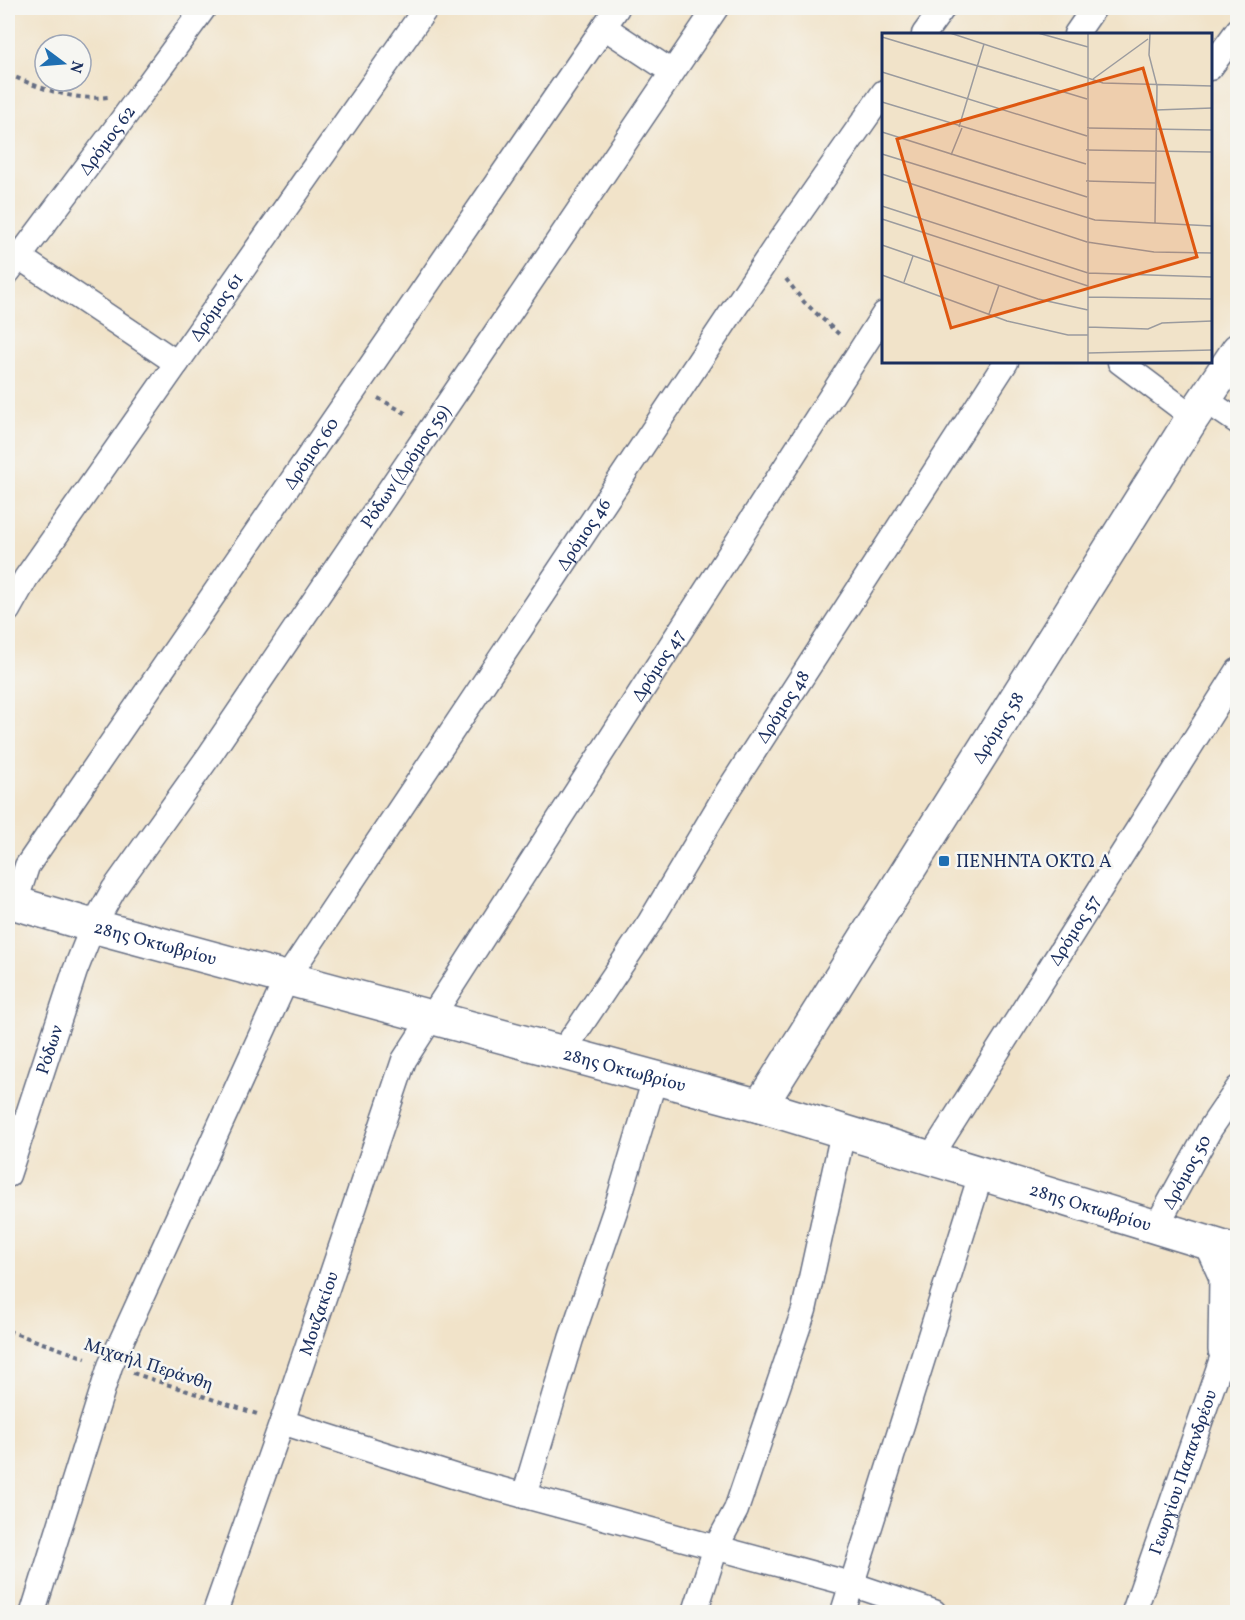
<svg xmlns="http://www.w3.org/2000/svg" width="1245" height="1620" viewBox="0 0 1245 1620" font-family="Vollkorn,serif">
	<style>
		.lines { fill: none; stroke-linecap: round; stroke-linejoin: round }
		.street-casing { stroke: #666e83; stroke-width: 27 }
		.secondary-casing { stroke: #666e83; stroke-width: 36 }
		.path { stroke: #666e83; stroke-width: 4; stroke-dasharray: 4.5 4.5; stroke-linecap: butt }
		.street { stroke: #fff; stroke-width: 24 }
		.secondary { stroke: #fff; stroke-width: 33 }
		.poi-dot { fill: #1f6fb2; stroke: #f6f6f2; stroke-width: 2 }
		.labels { text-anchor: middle; stroke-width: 5; stroke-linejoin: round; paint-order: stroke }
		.street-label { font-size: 18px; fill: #1b2f5e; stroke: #f6f6f2 }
		.poi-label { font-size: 18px; fill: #1b2f5e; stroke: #f6f6f2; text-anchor: start }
		.inset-road { fill: none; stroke: #9b9b9e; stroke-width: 1.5 }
		.view { fill: #de5710; fill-opacity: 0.15; stroke: #de5710; stroke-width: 3 }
		.inset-edge { fill: none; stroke: #1b2f5e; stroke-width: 3 }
	</style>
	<rect width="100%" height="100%" fill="#f6f6f2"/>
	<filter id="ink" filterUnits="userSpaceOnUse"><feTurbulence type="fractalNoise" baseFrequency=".0167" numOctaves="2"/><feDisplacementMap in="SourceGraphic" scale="12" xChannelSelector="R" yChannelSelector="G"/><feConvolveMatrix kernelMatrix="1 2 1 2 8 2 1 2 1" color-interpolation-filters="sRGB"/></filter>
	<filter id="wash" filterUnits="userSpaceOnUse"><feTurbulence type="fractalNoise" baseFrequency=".008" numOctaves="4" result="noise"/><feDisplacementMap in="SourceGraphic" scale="24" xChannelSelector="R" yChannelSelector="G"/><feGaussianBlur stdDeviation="1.35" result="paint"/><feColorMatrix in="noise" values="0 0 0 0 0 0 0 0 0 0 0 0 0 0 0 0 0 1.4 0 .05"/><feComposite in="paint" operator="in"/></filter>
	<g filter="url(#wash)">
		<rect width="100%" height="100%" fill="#f1e3c9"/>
	</g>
	<g filter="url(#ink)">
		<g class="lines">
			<!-- street casing -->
			<g class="street-casing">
				<g id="street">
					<polyline points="604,27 672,72"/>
					<polyline points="924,34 943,8"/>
					<polyline points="1076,34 1094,8"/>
					<polyline points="1210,68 1238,30"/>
					<polyline points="19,257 177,363"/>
					<path id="s1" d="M8,272L111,135L204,8"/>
					<polyline points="1120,362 1193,417"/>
					<polyline points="1204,399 1238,422"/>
					<path id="s2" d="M8,610L26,578L426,8"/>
					<path id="s3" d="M15,903L27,866L617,8"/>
					<path id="s4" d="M562,1053L650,922L728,791L1006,362"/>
					<path id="s5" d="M930,1158L1238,671"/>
					<path id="s6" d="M8,1175L75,971L93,926L114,889L209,756L716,8"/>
					<path id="s7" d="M1156,1227L1210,1129L1238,1088"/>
					<polyline points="282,1422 466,1480 851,1584 934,1612"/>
					<polyline points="524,1496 571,1339 618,1202 655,1078"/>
					<path id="s8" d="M33,1612L110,1366L287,978L774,249L884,92"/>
					<path id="s9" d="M215,1612L282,1422L404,1060L884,314"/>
					<polyline points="695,1612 716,1547 736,1510 804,1310 843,1132"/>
					<polyline points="843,1612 981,1174"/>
					<path id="s10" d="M1134,1612L1225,1350L1236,1337"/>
				</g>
			</g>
			<!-- secondary casing -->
			<g class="secondary-casing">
				<g id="secondary">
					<path id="s11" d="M8,901L93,926L760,1106L1238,1252"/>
					<path id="s12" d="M760,1106L1193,417L1238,350"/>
					<polyline points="1211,1244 1226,1277 1225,1350"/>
				</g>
			</g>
			<!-- path -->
			<g class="path">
				<path d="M8,74C39,88 72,101 108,97"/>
				<polyline points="786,279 804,302 841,336"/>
				<polyline points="378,398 409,415"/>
				<polyline points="8,1331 86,1358"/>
				<polyline points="133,1373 257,1414"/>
			</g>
			<!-- street -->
			<use href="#street" class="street"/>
			<!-- secondary -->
			<use href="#secondary" class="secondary"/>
		</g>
	</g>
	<!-- markers -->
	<rect class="poi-dot" x="938" y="855" width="12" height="12" rx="3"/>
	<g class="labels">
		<!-- street labels -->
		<g class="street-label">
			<text dy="6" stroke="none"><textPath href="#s1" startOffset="165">Δρόμος 62</textPath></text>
			<text dy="6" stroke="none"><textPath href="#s2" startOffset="368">Δρόμος 61</textPath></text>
			<text dy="6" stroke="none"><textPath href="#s3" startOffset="540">Δρόμος 60</textPath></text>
			<text dy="6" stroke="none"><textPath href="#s6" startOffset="819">Ρόδων (Δρόμος 59)</textPath></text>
			<text dy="6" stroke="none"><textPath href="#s8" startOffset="1218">Δρόμος 46</textPath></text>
			<text dy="6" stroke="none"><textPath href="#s9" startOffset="1053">Δρόμος 47</textPath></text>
			<text dy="6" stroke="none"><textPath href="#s4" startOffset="411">Δρόμος 48</textPath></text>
			<text dy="6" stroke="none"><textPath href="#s12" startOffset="447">Δρόμος 58</textPath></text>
			<text dy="6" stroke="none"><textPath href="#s5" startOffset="270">Δρόμος 57</textPath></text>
			<text dy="6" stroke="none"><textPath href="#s11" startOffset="153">28ης Οκτωβρίου</textPath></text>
			<text dy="6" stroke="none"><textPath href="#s6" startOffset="132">Ρόδων</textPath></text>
			<text dy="6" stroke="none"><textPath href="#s11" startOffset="639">28ης Οκτωβρίου</textPath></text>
			<text dy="6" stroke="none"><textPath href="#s7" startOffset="63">Δρόμος 50</textPath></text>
			<text dy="6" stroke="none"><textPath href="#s11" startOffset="1125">28ης Οκτωβρίου</textPath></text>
			<text dy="6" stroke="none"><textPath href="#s9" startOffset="316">Μουζακίου</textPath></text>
			<text transform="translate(149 1364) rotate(18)" y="6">Μιχαήλ Περάνθη</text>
			<text dy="6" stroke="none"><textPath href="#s10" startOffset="148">Γεωργίου Παπανδρέου</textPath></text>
		</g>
		<!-- poi labels -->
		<g class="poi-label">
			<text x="956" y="867">ΠΕΝΗΝΤΑ ΟΚΤΩ Α</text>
		</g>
	</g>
	<!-- overview -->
	<g transform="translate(882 33)">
		<rect width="330" height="330" fill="#f1e3c9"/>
		<path class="inset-road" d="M68,0L221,50L330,53M156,0L206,14M268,0L267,22L275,53L273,190M0,4L205,66M0,39L205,103M211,46L266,6M0,69L204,131M274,77L330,75M77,94L102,11M205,95L330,97M0,99L205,164M204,117L330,119M0,121L213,187L330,193M69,122L80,95M0,141L205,209L272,219L330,220M204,148L274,150M0,173L206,240L330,244M0,186L206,253M0,212L156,266L206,277M0,242L125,288L186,302H206M22,249L31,223M206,264L330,266M107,281L117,252M206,294L266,296L280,290L330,288M206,320L330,317M206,330V0"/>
		<path class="view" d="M261,35L315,224L69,295L15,106Z"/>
		<rect width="330" height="330" class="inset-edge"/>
	</g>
	<!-- margin -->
	<rect width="1245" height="1620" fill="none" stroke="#f6f6f2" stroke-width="30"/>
	<!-- north arrow -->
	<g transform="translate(63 63) rotate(106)"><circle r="28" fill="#f6f6f2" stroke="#9ea6b7" stroke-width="1.5"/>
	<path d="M0-4.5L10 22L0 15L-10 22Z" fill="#1f6fb2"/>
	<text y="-9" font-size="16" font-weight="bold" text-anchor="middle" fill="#1b2f5e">N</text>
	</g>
</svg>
